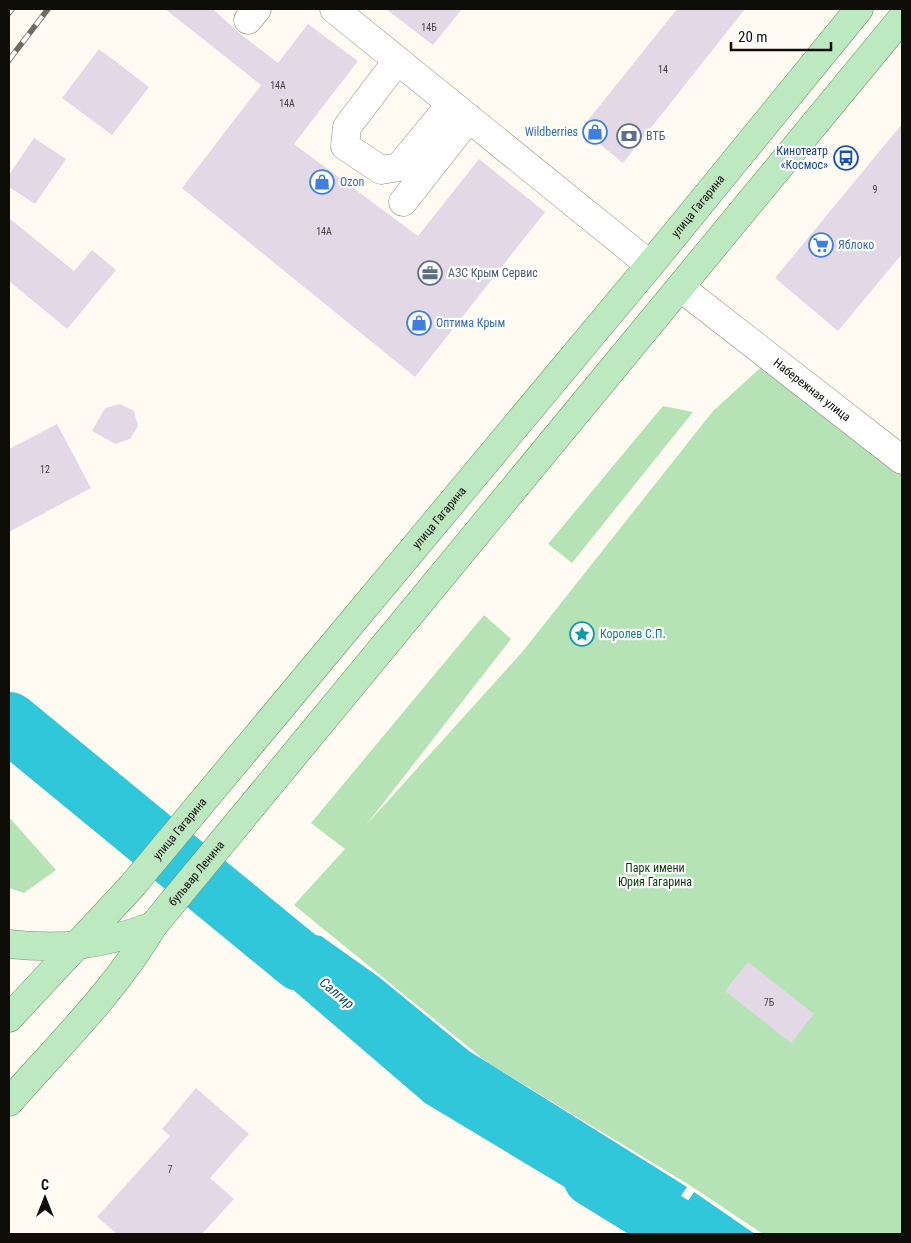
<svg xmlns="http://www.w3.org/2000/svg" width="911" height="1243" viewBox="0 0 911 1243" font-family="'Roboto Condensed',sans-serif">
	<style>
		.green { fill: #b6e3b5 }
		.water { fill: #31c7db }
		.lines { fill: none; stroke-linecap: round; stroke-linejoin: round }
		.river { stroke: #31c7db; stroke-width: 60 }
		.building { fill: #e3d9e6 }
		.minor-casing { stroke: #8d867a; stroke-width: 29 }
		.major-casing { stroke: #649365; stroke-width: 29 }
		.minor { stroke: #fff; stroke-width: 28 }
		.major { stroke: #bde9c1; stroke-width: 28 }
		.rail-casing { stroke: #6e6b64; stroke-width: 5.5 }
		.rail { stroke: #fff; stroke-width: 4; stroke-dasharray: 11; stroke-linecap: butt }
		.labels { text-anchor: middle; stroke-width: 4.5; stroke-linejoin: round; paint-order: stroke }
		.number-label { font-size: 10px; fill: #444040 }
		.shop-label { font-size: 12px; fill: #366cbe; stroke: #fff; text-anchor: start }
		.service-label { font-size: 12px; fill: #4e5e75; stroke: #fff; text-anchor: start }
		.transit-label { font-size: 12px; fill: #164399; stroke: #fff; text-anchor: end }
		.street-label { font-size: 12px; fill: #0f0d08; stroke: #fff }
		.culture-label { font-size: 12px; fill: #0d838f; stroke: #fff; text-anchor: start }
		.park-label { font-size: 12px; fill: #063b0d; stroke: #fff }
		.water-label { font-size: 14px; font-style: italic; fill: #135058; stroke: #fff }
	</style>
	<rect width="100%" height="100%" fill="#fffbf2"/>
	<!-- green -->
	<g class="green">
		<polygon points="769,360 902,470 902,1234 763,1234 691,1186 488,1063 294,905 345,849 311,823 484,615 511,639 367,824 523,651 713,411"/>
		<polygon points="663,406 693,412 572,563 548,544"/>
		<polygon points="9,817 56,870 24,893 9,888"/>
	</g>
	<!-- water -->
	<g class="water">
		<polygon points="257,886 272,916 285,929 321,936 379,977 469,1051 687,1187 655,1234 643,1234 425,1103 221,928"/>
		<polygon points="694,1192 755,1234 666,1234"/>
	</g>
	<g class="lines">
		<!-- river -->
		<g class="river">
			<polyline points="9,722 300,961"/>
			<polyline points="593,1177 686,1234"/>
		</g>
	</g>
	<!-- building -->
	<g class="building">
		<polygon points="165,9 213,9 238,32 278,63 308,24 358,61 294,144 418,236 479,159 545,212 415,377 182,188 261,85"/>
		<polygon points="386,9 462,9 433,45"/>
		<polygon points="677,9 745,9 623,163 581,129"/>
		<polygon points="99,49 149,87 112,135 62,98"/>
		<polygon points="902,124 902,254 838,331 775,278"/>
		<polygon points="34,138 66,159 35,204 9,187 9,175"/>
		<polygon points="9,218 74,271 92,250 116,270 67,329 9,281"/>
		<polygon points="120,404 134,411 138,426 130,439 115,444 92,431 105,408"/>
		<polygon points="57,424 91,488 9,532 9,449"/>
		<polygon points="748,962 814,1014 791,1043 725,991"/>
		<polygon points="196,1088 249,1134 210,1178 234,1199 202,1234 117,1234 97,1217 170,1136 162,1129"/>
	</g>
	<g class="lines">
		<!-- minor casing -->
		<g class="minor-casing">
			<g id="minor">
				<polyline points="334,9 650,265"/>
				<polyline points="248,20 257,9"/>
				<polyline points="397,61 347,127 345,146 381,170 399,167 451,104"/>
				<polyline points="403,202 469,118"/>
				<path id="s1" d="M681,288L902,460"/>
			</g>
		</g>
		<!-- major casing -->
		<g class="major-casing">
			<g id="major">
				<path d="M9,944C64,950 101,945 153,926"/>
				<path id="s2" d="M9,1018L132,886L650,265L859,9"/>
				<path id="s3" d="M9,1102C58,1046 115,991 153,926L902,18"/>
			</g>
		</g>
		<!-- minor -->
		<use href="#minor" class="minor"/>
		<!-- major -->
		<use href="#major" class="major"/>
		<!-- rail casing -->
		<g class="rail-casing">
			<g id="rail">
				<polyline points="9,13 12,9"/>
				<polyline points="9,60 48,9"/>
			</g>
		</g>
		<!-- rail -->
		<use href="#rail" class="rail"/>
	</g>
	<!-- icons -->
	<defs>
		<g id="shop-ring" transform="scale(1.25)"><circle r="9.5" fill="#fff" stroke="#3f7fe0" stroke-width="1.5"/><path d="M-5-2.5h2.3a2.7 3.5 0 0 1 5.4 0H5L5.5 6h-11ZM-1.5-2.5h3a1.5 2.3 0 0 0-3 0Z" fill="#3f7fe0"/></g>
		<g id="bank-ring" transform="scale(1.25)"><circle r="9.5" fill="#fff" stroke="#5c6f8a" stroke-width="1.5"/><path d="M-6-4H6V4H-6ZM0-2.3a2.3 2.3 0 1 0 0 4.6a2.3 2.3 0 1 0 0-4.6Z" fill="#5c6f8a"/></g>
		<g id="bus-ring" transform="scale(1.25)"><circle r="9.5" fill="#fff" stroke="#1a4fb4" stroke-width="1.5"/><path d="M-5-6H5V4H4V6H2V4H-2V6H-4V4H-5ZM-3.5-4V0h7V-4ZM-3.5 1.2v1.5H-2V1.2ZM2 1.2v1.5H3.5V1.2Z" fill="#1a4fb4"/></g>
		<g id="supermarket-ring" transform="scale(1.25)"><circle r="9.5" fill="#fff" stroke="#3f7fe0" stroke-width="1.5"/><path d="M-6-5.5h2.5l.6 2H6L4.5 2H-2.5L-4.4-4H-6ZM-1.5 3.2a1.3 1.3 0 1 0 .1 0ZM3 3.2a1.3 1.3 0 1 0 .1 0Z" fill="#3f7fe0"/></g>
		<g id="office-ring" transform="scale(1.25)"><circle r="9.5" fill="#fff" stroke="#5c6f8a" stroke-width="1.5"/><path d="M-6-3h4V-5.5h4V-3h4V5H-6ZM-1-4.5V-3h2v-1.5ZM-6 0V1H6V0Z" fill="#5c6f8a"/></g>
		<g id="sight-ring" transform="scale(1.25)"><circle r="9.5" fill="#fff" stroke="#0f9aa8" stroke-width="1.5"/><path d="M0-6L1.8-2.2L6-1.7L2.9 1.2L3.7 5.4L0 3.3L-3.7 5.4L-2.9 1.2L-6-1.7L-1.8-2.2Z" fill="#0f9aa8"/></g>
	</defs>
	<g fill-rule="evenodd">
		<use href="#shop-ring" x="595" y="132"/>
		<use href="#bank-ring" x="629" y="136"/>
		<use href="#bus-ring" x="846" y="158"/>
		<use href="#shop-ring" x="322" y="182"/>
		<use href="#supermarket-ring" x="821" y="245"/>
		<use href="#office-ring" x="430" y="273"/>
		<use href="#shop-ring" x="419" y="323"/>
		<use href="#sight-ring" x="582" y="634"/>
	</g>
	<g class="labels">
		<!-- number labels -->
		<g class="number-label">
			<text x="429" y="31">14Б</text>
			<text x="663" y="73">14</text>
			<text x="278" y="89">14А</text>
			<text x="287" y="107">14А</text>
			<text x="875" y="193">9</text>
			<text x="324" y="235">14А</text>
			<text x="45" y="473">12</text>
			<text x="769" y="1006">7Б</text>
			<text x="170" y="1173">7</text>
		</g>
		<!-- shop labels -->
		<g class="shop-label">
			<text x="578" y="136" text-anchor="end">Wildberries</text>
			<text x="340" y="186">Ozon</text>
			<text x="838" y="249">Яблоко</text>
			<text x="436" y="327">Оптима Крым</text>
		</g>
		<!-- service labels -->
		<g class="service-label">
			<text x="646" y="140">ВТБ</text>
			<text x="448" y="277">АЗС Крым Сервис</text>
		</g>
		<!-- transit labels -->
		<g class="transit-label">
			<text x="828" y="155">Кинотеатр<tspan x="828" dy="14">«Космос»</tspan></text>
		</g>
		<!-- street labels -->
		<g class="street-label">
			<text dy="4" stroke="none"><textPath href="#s2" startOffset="1065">улица Гагарина</textPath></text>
			<text dy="4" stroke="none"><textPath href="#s1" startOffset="166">Набережная улица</textPath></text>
			<text dy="4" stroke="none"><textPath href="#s2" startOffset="660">улица Гагарина</textPath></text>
			<text dy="4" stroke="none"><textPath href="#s2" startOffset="255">улица Гагарина</textPath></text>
			<text dy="4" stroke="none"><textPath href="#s3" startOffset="296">бульвар Ленина</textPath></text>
		</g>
		<!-- culture labels -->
		<g class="culture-label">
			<text x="600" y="638">Королев С.П.</text>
		</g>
		<!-- park labels -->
		<g class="park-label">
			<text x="655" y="872">Парк имени<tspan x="655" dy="14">Юрия Гагарина</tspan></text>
		</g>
		<!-- water labels -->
		<g class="water-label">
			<text transform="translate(337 993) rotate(40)" y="5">Салгир</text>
		</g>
	</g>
	<!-- border -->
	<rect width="911" height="1243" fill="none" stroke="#0f0d08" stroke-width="20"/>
	<!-- north arrow -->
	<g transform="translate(45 1198)" stroke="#ffffff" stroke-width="4" paint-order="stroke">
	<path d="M0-4L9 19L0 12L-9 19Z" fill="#0f0d08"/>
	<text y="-8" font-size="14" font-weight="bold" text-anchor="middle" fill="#0f0d08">С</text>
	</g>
	<!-- scale -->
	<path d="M731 42v8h100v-8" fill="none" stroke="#0f0d08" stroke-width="2.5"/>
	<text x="738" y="42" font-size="15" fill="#0f0d08" stroke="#ffffff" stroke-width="4" paint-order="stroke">20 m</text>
</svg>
